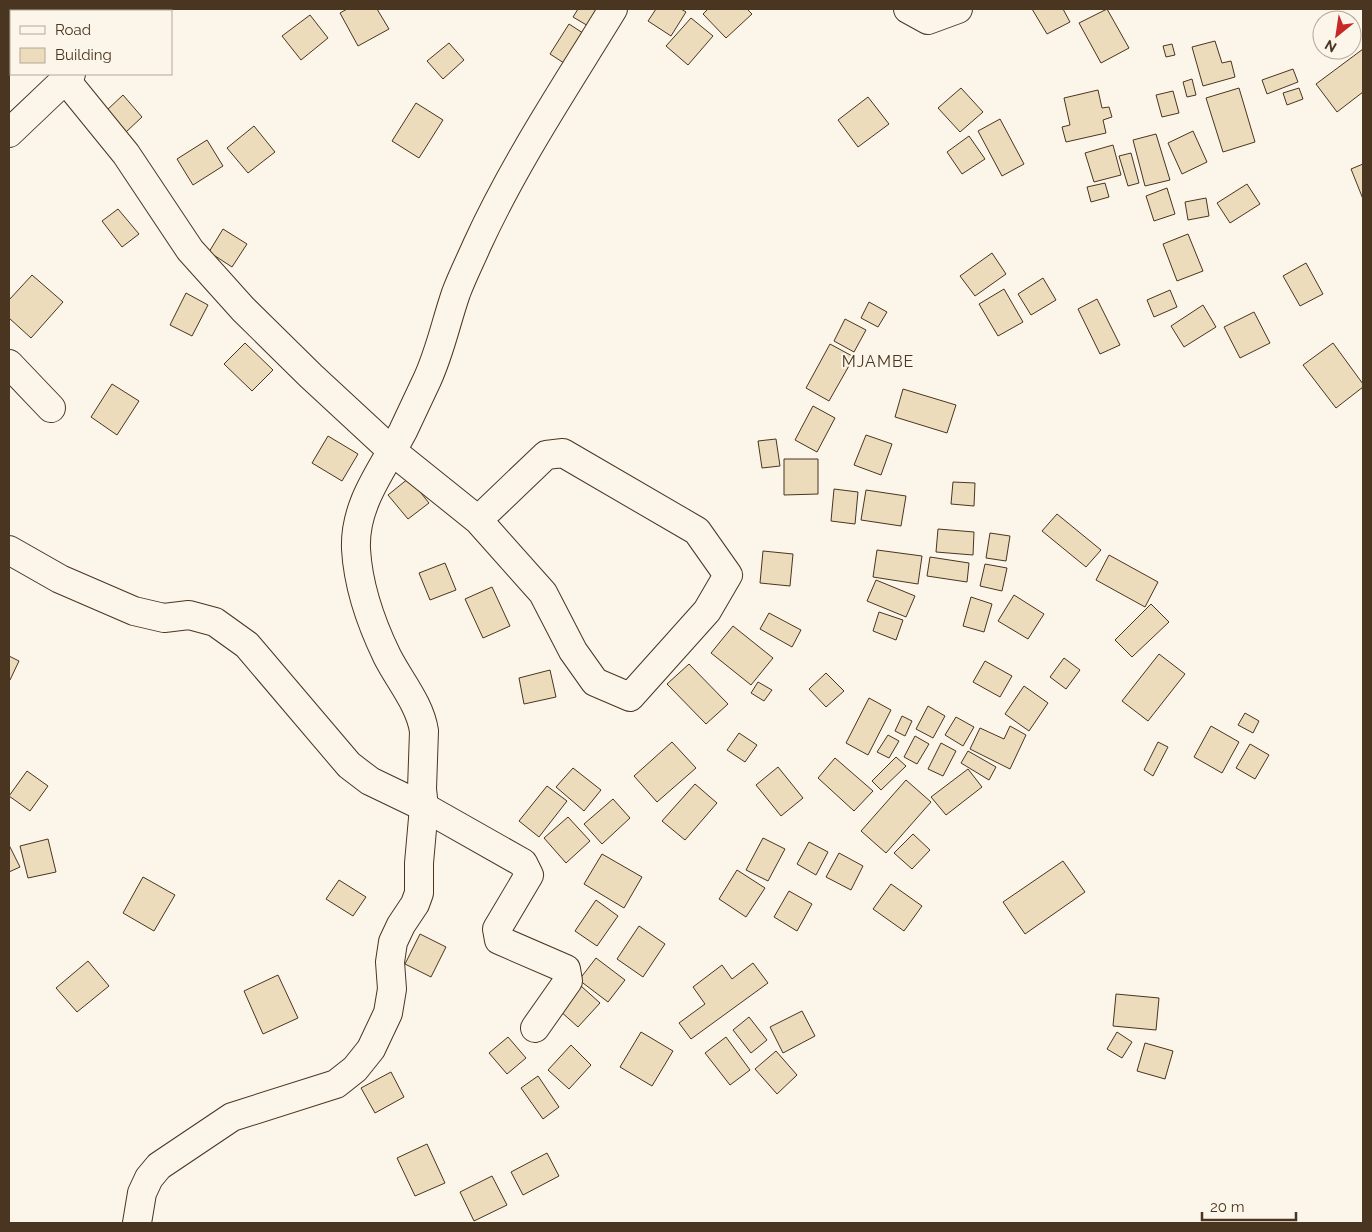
<svg xmlns="http://www.w3.org/2000/svg" width="1372" height="1232" viewBox="0 0 1372 1232" font-family="Raleway,sans-serif">
	<style>
		.building { fill: #ecdcbc; stroke: #4a3520 }
		.lines { fill: none; stroke-linecap: round; stroke-linejoin: round }
		.street-casing { stroke: #4a3520; stroke-width: 30 }
		.secondary-casing { stroke: #4a3520; stroke-width: 30 }
		.street { stroke: #fbf6e9; stroke-width: 28 }
		.secondary { stroke: #fbf6e9; stroke-width: 28 }
		.labels { text-anchor: middle; stroke-width: 4; stroke-linejoin: round; paint-order: stroke }
		.quarter-label { font-size: 16px; letter-spacing: 1px; fill: #4a3520; stroke: #fbf6e9 }
	</style>
	<rect width="100%" height="100%" fill="#fbf6e9"/>
	<!-- building -->
	<g class="building">
		<polygon points="12,9 39,9 42,11 14,11"/>
		<polygon points="347,9 377,9 389,29 358,46 340,13"/>
		<polygon points="578,9 609,9 595,30 573,17"/>
		<polygon points="656,9 681,9 686,12 671,36 648,21"/>
		<polygon points="708,9 747,9 752,14 726,38 703,14"/>
		<polygon points="1032,9 1063,9 1070,22 1047,34"/>
		<polygon points="1107,9 1129,48 1101,63 1079,23"/>
		<polygon points="310,15 328,38 301,60 282,36"/>
		<polygon points="691,18 713,36 688,65 666,46"/>
		<polygon points="569,24 586,35 567,65 550,54"/>
		<polygon points="1215,41 1222,63 1231,61 1235,77 1203,86 1192,47"/>
		<polygon points="449,43 464,60 443,79 427,61"/>
		<polygon points="1172,44 1175,55 1166,57 1163,46"/>
		<polygon points="1363,49 1363,92 1337,112 1316,84"/>
		<polygon points="1293,69 1298,82 1267,94 1262,80"/>
		<polygon points="1192,79 1196,95 1187,97 1183,82"/>
		<polygon points="961,88 983,112 960,132 938,108"/>
		<polygon points="1239,88 1255,142 1223,152 1206,98"/>
		<polygon points="1299,88 1303,99 1287,105 1283,93"/>
		<polygon points="1098,90 1102,108 1109,107 1112,117 1103,120 1106,133 1066,142 1062,127 1070,125 1064,98"/>
		<polygon points="1173,91 1179,113 1162,117 1156,95"/>
		<polygon points="123,95 142,117 126,132 107,110"/>
		<polygon points="868,97 889,124 858,147 838,120"/>
		<polygon points="416,103 443,120 419,158 392,141"/>
		<polygon points="1000,119 1024,164 1002,176 978,131"/>
		<polygon points="254,126 275,152 248,173 227,148"/>
		<polygon points="1193,131 1207,162 1182,174 1168,143"/>
		<polygon points="1156,134 1170,180 1145,186 1133,140"/>
		<polygon points="969,136 985,159 962,174 947,152"/>
		<polygon points="207,140 223,166 193,185 177,159"/>
		<polygon points="1113,145 1121,175 1094,182 1085,153"/>
		<polygon points="1131,153 1139,183 1128,186 1119,156"/>
		<polygon points="1363,164 1363,199 1351,169"/>
		<polygon points="1105,183 1109,197 1091,202 1087,187"/>
		<polygon points="1247,184 1260,204 1230,223 1217,203"/>
		<polygon points="1167,188 1175,214 1154,221 1146,196"/>
		<polygon points="1206,198 1209,216 1188,220 1185,202"/>
		<polygon points="118,209 139,234 122,247 102,221"/>
		<polygon points="223,229 247,244 232,267 209,252"/>
		<polygon points="1188,234 1203,271 1177,281 1163,244"/>
		<polygon points="992,253 1006,274 975,296 960,276"/>
		<polygon points="1306,263 1323,294 1300,306 1283,276"/>
		<polygon points="32,275 63,302 31,338 9,318 9,300"/>
		<polygon points="1043,278 1056,300 1031,315 1018,294"/>
		<polygon points="1004,289 1023,322 998,336 979,304"/>
		<polygon points="1170,290 1177,307 1154,317 1147,300"/>
		<polygon points="186,293 208,305 192,336 170,325"/>
		<polygon points="1097,299 1120,345 1100,354 1078,309"/>
		<polygon points="869,302 887,312 878,327 861,318"/>
		<polygon points="1203,305 1216,327 1184,347 1171,326"/>
		<polygon points="1254,312 1270,343 1240,358 1224,327"/>
		<polygon points="845,319 866,330 854,352 834,341"/>
		<polygon points="245,343 273,370 252,391 224,364"/>
		<polygon points="1333,343 1363,384 1363,387 1336,408 1303,365"/>
		<polygon points="830,344 854,357 829,401 806,388"/>
		<polygon points="112,384 139,401 117,435 91,417"/>
		<polygon points="903,389 956,405 947,433 895,417"/>
		<polygon points="813,406 835,418 817,452 795,440"/>
		<polygon points="866,435 892,444 881,475 854,465"/>
		<polygon points="328,436 358,454 342,481 312,463"/>
		<polygon points="776,439 780,466 762,468 758,441"/>
		<polygon points="784,459 818,459 818,494 784,495"/>
		<polygon points="409,478 429,503 408,519 388,495"/>
		<polygon points="953,482 975,483 974,506 951,504"/>
		<polygon points="834,489 858,492 855,524 831,521"/>
		<polygon points="866,490 906,496 901,526 861,520"/>
		<polygon points="1057,514 1101,550 1086,567 1042,531"/>
		<polygon points="938,529 974,532 973,555 936,552"/>
		<polygon points="990,533 1010,536 1006,561 986,558"/>
		<polygon points="877,550 922,556 918,584 873,577"/>
		<polygon points="763,551 793,554 790,586 760,583"/>
		<polygon points="1109,555 1158,582 1145,607 1096,580"/>
		<polygon points="930,557 969,563 967,582 927,576"/>
		<polygon points="445,563 456,590 430,600 419,573"/>
		<polygon points="985,564 1007,568 1002,591 980,586"/>
		<polygon points="876,580 915,596 906,617 867,601"/>
		<polygon points="492,587 510,626 483,638 465,599"/>
		<polygon points="1014,595 1044,614 1028,639 998,621"/>
		<polygon points="971,597 992,604 984,632 963,626"/>
		<polygon points="1151,604 1169,622 1132,657 1115,640"/>
		<polygon points="879,612 903,620 896,640 873,631"/>
		<polygon points="769,613 801,630 792,647 760,629"/>
		<polygon points="733,626 773,658 751,685 711,653"/>
		<polygon points="1159,654 1185,674 1148,721 1122,701"/>
		<polygon points="9,656 19,661 10,680 9,680"/>
		<polygon points="1064,658 1080,670 1066,689 1050,677"/>
		<polygon points="985,661 1012,676 1000,697 973,682"/>
		<polygon points="689,664 728,704 706,724 667,684"/>
		<polygon points="550,670 556,697 524,704 519,678"/>
		<polygon points="826,673 844,691 826,707 809,689"/>
		<polygon points="758,682 772,690 764,701 751,693"/>
		<polygon points="1024,686 1048,703 1029,731 1005,714"/>
		<polygon points="869,698 891,710 868,755 846,743"/>
		<polygon points="928,706 945,716 933,738 916,729"/>
		<polygon points="1245,713 1259,721 1253,733 1238,725"/>
		<polygon points="902,716 912,721 905,736 895,731"/>
		<polygon points="956,717 974,727 963,746 945,735"/>
		<polygon points="1010,726 1026,735 1010,769 970,749 980,728 1004,739"/>
		<polygon points="1211,726 1239,742 1222,773 1194,757"/>
		<polygon points="739,733 757,745 745,762 727,750"/>
		<polygon points="888,735 899,741 889,758 877,752"/>
		<polygon points="915,736 929,744 917,764 904,757"/>
		<polygon points="672,742 696,768 657,802 634,776"/>
		<polygon points="1158,742 1168,747 1153,776 1144,770"/>
		<polygon points="941,743 956,751 943,776 928,769"/>
		<polygon points="1250,744 1269,755 1255,779 1236,768"/>
		<polygon points="968,751 996,767 989,780 961,763"/>
		<polygon points="896,757 906,766 881,790 872,781"/>
		<polygon points="835,758 873,791 854,811 818,778"/>
		<polygon points="778,767 803,798 781,816 756,785"/>
		<polygon points="573,768 601,790 584,811 556,787"/>
		<polygon points="968,769 982,787 946,815 931,797"/>
		<polygon points="27,771 48,786 30,811 9,796"/>
		<polygon points="906,780 931,802 886,853 861,831"/>
		<polygon points="695,784 717,803 685,840 662,821"/>
		<polygon points="547,786 567,801 539,837 519,821"/>
		<polygon points="613,799 630,818 602,844 584,824"/>
		<polygon points="568,817 590,841 566,863 544,838"/>
		<polygon points="913,834 930,850 912,869 894,853"/>
		<polygon points="763,838 785,849 768,881 746,870"/>
		<polygon points="48,839 56,872 28,878 20,846"/>
		<polygon points="809,842 828,852 816,875 797,864"/>
		<polygon points="9,845 20,867 9,872"/>
		<polygon points="839,853 863,866 851,890 826,877"/>
		<polygon points="602,854 642,877 624,908 584,884"/>
		<polygon points="1063,861 1085,892 1025,934 1003,902"/>
		<polygon points="737,870 765,888 746,917 719,899"/>
		<polygon points="143,877 175,895 154,931 123,913"/>
		<polygon points="339,880 366,897 353,916 326,899"/>
		<polygon points="891,884 922,906 904,931 873,909"/>
		<polygon points="789,891 812,904 797,931 774,917"/>
		<polygon points="596,900 618,916 597,946 575,931"/>
		<polygon points="639,926 665,944 643,977 617,959"/>
		<polygon points="420,934 446,947 431,977 405,964"/>
		<polygon points="596,958 625,980 608,1002 579,980"/>
		<polygon points="88,961 109,986 77,1012 56,988"/>
		<polygon points="753,963 768,983 691,1039 679,1023 705,1004 693,987 722,965 732,979"/>
		<polygon points="278,975 298,1018 263,1034 244,991"/>
		<polygon points="581,986 600,1003 578,1027 559,1010"/>
		<polygon points="1116,994 1159,998 1156,1030 1113,1026"/>
		<polygon points="802,1011 815,1036 783,1053 770,1027"/>
		<polygon points="749,1017 767,1040 751,1053 733,1030"/>
		<polygon points="641,1032 673,1051 652,1086 620,1067"/>
		<polygon points="1117,1032 1132,1042 1122,1058 1107,1049"/>
		<polygon points="508,1037 526,1058 507,1074 489,1053"/>
		<polygon points="726,1037 750,1070 730,1085 705,1053"/>
		<polygon points="1145,1043 1173,1051 1165,1079 1137,1071"/>
		<polygon points="571,1045 591,1065 569,1089 548,1070"/>
		<polygon points="776,1051 797,1075 777,1094 755,1069"/>
		<polygon points="391,1072 404,1097 375,1113 361,1088"/>
		<polygon points="538,1076 559,1107 543,1119 521,1088"/>
		<polygon points="427,1144 445,1183 415,1196 397,1158"/>
		<polygon points="547,1153 559,1176 523,1195 511,1172"/>
		<polygon points="492,1176 507,1205 474,1221 460,1192"/>
	</g>
	<g class="lines">
		<!-- street casing -->
		<g class="street-casing">
			<g id="street">
				<polyline points="908,9 928,20 958,9"/>
				<polyline points="65,79 126,154 190,250 243,309 311,376 392,451 478,520 543,593 573,651 595,682 630,697 707,611 728,575 697,531 563,453 546,455 478,520"/>
				<polyline points="9,364 51,408"/>
				<polyline points="9,550 60,579 134,611 164,618 189,615 215,622 247,645 349,765 370,781 424,807 523,863 529,875 497,929 499,940 566,969 568,981 535,1028"/>
				<path d="M137,1223L142,1193L149,1178L159,1166L232,1117L336,1084L355,1069L371,1049L388,1013L392,989L390,962L393,942L401,925L415,904L419,893V863L424,807L422,789L424,731C420,704 399,680 387,656C371,623 358,585 356,549C354,504 383,469 403,431C411,414 419,397 427,380C440,352 446,322 456,293C462,277 470,261 477,245C515,162 566,86 613,9"/>
			</g>
		</g>
		<!-- secondary casing -->
		<g class="secondary-casing">
			<g id="secondary">
				<polyline points="134,11 137,9"/>
				<polyline points="9,133 71,74"/>
			</g>
		</g>
		<!-- street -->
		<use href="#street" class="street"/>
		<!-- secondary -->
		<use href="#secondary" class="secondary"/>
	</g>
	<g class="labels">
		<!-- quarter labels -->
		<g class="quarter-label">
			<text x="878" y="367">MJAMBE</text>
		</g>
	</g>
	<!-- border -->
	<rect width="1372" height="1232" fill="none" stroke="#4a3520" stroke-width="20"/>
	<!-- legend -->
	<rect x="10" y="10" width="162" height="65" fill="#fbf6e9" stroke="#b4a999"/>
	<rect x="20" y="26" width="25" height="8" fill="#fbf6e9" stroke="#b4a999"/>
	<text x="55" y="35" font-size="15" fill="#4a3520">Road</text>
	<rect x="20" y="48" width="25" height="15" fill="#ecdcbc" stroke="#b4a999"/>
	<text x="55" y="60" font-size="15" fill="#4a3520">Building</text>
	<!-- north arrow -->
	<g transform="translate(1337 35) rotate(210)"><circle r="24" fill="#fbf6e9" stroke="#b4a999"/>
	<path d="M0-4L9 19L0 12L-9 19Z" fill="#c62828"/>
	<text y="-8" font-size="14" font-weight="bold" text-anchor="middle" fill="#4a3520">N</text>
	</g>
	<!-- scale -->
	<path d="M1202 1212v8h94v-8" fill="none" stroke="#4a3520" stroke-width="2.5"/>
	<text x="1210" y="1212" font-size="15" fill="#4a3520" stroke="#fbf6e9" stroke-width="4" paint-order="stroke">20 m</text>
</svg>
